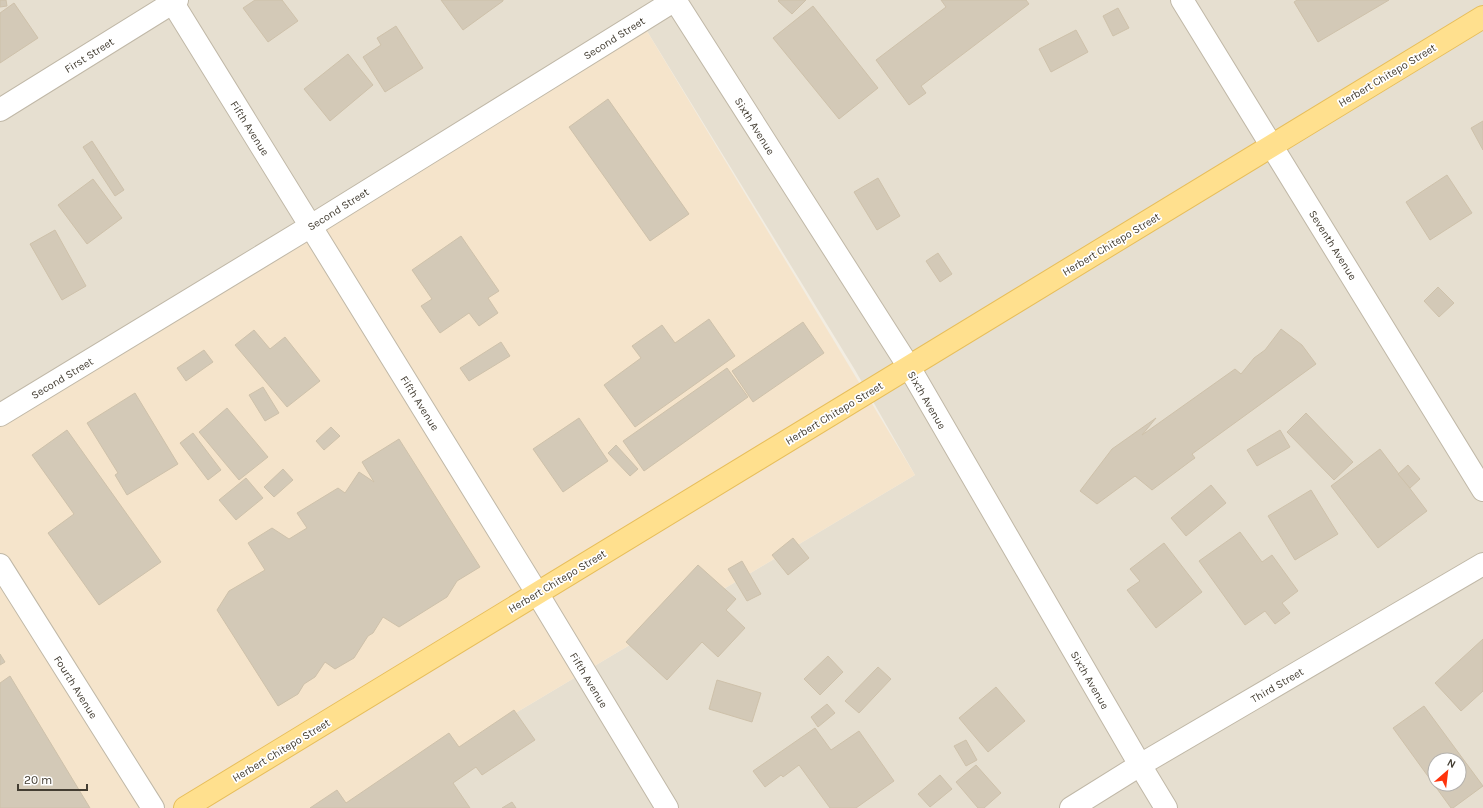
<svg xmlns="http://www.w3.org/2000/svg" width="1483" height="808" viewBox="0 0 1483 808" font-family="Karla,sans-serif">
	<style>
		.residential { fill: #e6dfd0; fill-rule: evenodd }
		.commercial { fill: #f5e4cb }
		.building { fill: #d3c9b7; stroke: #cec1aa; fill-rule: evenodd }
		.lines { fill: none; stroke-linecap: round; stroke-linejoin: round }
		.minor-casing { stroke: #c0b8a7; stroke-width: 24 }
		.major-casing { stroke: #e7be5b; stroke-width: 24 }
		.minor { stroke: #fff; stroke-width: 22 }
		.major { stroke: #ffe08e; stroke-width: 22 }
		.labels { text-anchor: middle; stroke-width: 3.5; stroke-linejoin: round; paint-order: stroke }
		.street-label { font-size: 11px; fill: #433d32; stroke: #fff }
	</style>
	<rect width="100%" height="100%" fill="#f2ede2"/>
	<!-- residential -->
	<path class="residential" d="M0,0H1483V808H356L915,475L855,370L642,23L0,422ZM1435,760H1459V784H1435Z"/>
	<!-- commercial -->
	<polygon class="commercial" points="642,23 915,475 356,808 0,808 0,422"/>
	<!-- building -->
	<g class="building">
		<polygon points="0,0 6,0 7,6 0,7"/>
		<polygon points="255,0 282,0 298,21 268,42 243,8"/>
		<polygon points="441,0 503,0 503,1 463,30"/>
		<polygon points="779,0 806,0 792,14 778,1"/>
		<polygon points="941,0 1026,0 1029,4 921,86 926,93 909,105 876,60 946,7"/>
		<polygon points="1297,0 1389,0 1318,42 1294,2"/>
		<polygon points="14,3 38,38 0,63 0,13"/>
		<polygon points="813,6 878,88 839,119 773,38"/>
		<polygon points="1118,8 1129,28 1113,36 1103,16"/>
		<polygon points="396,26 423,68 385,92 363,57 381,45 377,38"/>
		<polygon points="1076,30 1088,52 1051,72 1039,49"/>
		<polygon points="348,54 373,85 330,121 304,89"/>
		<polygon points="608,99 689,214 650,241 569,127"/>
		<polygon points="1483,121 1483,150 1471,128"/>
		<polygon points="92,141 124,190 115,196 83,147"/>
		<polygon points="1447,175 1472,213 1430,240 1406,202"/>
		<polygon points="878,178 900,216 877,230 854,192"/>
		<polygon points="93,179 122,218 87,244 58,205"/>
		<polygon points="55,230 86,286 62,300 30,244"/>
		<polygon points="461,236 499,291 488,298 498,313 479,326 469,313 440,333 421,306 432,299 412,270"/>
		<polygon points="938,253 952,274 940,282 926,261"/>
		<polygon points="1438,287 1454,303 1439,317 1424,301"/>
		<polygon points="709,319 735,356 635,427 604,385 641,358 632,346 662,325 675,343"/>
		<polygon points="803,322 824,353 753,402 732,371"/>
		<polygon points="1281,329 1302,345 1316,364 1192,454 1195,458 1192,460 1152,490 1135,476 1097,504 1080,491 1112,449 1156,418 1142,435 1235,369 1241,374 1254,358 1265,350"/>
		<polygon points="254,330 270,349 285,337 320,381 287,407 235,345"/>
		<polygon points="501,342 510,356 469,381 460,368"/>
		<polygon points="204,350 213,362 186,381 177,368"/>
		<polygon points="727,368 748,397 644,471 623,441"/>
		<polygon points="263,387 279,413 265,421 249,395"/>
		<polygon points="135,393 178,464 127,495 115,475 118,473 87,423"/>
		<polygon points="227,408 268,457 239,480 199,432"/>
		<polygon points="1306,413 1353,462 1334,480 1287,432"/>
		<polygon points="579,418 608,461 563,492 533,449"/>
		<polygon points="331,427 340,436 324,450 316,441"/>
		<polygon points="67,430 161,562 99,605 48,533 74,514 32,455"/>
		<polygon points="1280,430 1290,447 1257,466 1247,450"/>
		<polygon points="193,433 221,470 208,480 180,443"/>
		<polygon points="399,439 480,567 457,581 447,597 399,627 383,617 373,633 368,636 354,658 335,669 325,662 315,677 304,684 298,694 278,706 217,610 229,591 265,570 248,543 272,528 289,539 307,528 297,513 338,488 345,493 359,472 374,482 362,462"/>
		<polygon points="616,445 638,469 630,476 608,453"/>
		<polygon points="1380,449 1427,511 1378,548 1331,486"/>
		<polygon points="1408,465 1420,479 1410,488 1398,474"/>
		<polygon points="283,469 293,480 274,497 264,487"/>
		<polygon points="246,478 263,498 236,520 219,500"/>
		<polygon points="1211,485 1226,503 1186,536 1171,518"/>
		<polygon points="1311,490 1338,534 1295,560 1268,516"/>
		<polygon points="1240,532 1262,562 1272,555 1298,591 1282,603 1290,613 1275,624 1265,611 1245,625 1199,561"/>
		<polygon points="793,538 809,558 788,575 772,555"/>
		<polygon points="1164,543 1202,592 1156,628 1127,590 1140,581 1130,569"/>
		<polygon points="742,561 761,594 747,601 728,569"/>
		<polygon points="698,565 736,599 726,610 745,628 718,657 702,642 667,680 626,642"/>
		<polygon points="1483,639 1483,691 1461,711 1435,683"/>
		<polygon points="0,654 5,662 0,665"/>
		<polygon points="828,656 843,672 820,695 804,679"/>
		<polygon points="878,667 891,679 859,713 845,701"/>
		<polygon points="10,676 90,808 0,808 0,683"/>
		<polygon points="717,680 761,693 752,722 709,709"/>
		<polygon points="996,687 1025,721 988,752 959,718"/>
		<polygon points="827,704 835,713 818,727 811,717"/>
		<path d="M1424,706L1483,786L1453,808H1451L1393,728ZM1435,760H1459V784H1435Z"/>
		<polygon points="514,710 535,740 482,775 476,767 453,783 470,808 310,808 337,790 346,803 449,733 459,747"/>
		<polygon points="815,728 831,750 859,731 894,781 856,808 830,808 799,765 783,777 781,775 765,787 753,771"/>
		<polygon points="966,740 977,760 966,766 954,746"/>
		<polygon points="976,765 1001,793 984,808 978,808 956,782"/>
		<polygon points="940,775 952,789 930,807 918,794"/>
		<polygon points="512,802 516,808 502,808"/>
	</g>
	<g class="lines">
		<!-- minor casing -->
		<g class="minor-casing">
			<g id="minor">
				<polyline points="171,0 537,593 667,808"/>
				<polyline points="675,0 909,367 1140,765 1166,808"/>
				<polyline points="1182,0 1483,490"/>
				<polyline points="0,110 177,0"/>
				<polyline points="0,415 311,226 675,0"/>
				<polyline points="0,565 153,808"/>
				<polyline points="1071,808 1140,765 1483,564"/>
			</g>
		</g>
		<!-- major casing -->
		<g class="major-casing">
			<polyline id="major" points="185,808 1483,17"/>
		</g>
		<!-- minor -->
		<use href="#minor" class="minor"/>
		<!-- major -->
		<use href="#major" class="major"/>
	</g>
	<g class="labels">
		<!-- street labels -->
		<g class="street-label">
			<text transform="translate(614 38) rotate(-32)" y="4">Second Street</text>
			<text transform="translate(89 55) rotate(-32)" y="4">First Street</text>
			<text transform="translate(1387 75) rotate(-31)" y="4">Herbert Chitepo Street</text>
			<text transform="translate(755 126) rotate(58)" y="4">Sixth Avenue</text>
			<text transform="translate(250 128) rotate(58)" y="4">Fifth Avenue</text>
			<text transform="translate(338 209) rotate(-32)" y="4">Second Street</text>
			<text transform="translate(1111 244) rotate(-31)" y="4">Herbert Chitepo Street</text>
			<text transform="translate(1333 245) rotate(58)" y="4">Seventh Avenue</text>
			<text transform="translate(62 378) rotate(-31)" y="4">Second Street</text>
			<text transform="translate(927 400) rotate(60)" y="4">Sixth Avenue</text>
			<text transform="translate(420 403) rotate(58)" y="4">Fifth Avenue</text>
			<text transform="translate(834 413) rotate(-31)" y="4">Herbert Chitepo Street</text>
			<text transform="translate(557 581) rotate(-31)" y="4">Herbert Chitepo Street</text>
			<text transform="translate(589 680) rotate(59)" y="4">Fifth Avenue</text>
			<text transform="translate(1090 680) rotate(60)" y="4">Sixth Avenue</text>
			<text transform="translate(1277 685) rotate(-30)" y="4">Third Street</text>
			<text transform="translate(76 687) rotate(58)" y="4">Fourth Avenue</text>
			<text transform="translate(281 750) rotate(-31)" y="4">Herbert Chitepo Street</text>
		</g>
	</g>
	<!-- north arrow -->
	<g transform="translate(1447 772) rotate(28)"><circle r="19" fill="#ffffff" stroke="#b4b1ad"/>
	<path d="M0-3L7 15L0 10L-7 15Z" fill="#ff330c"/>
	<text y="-6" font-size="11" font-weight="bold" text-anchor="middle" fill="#433d32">N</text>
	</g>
	<!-- scale -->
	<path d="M18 784v6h69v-6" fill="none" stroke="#433d32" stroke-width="2"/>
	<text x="24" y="784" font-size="12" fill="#433d32" stroke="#ffffff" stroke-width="3" paint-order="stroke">20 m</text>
</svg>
